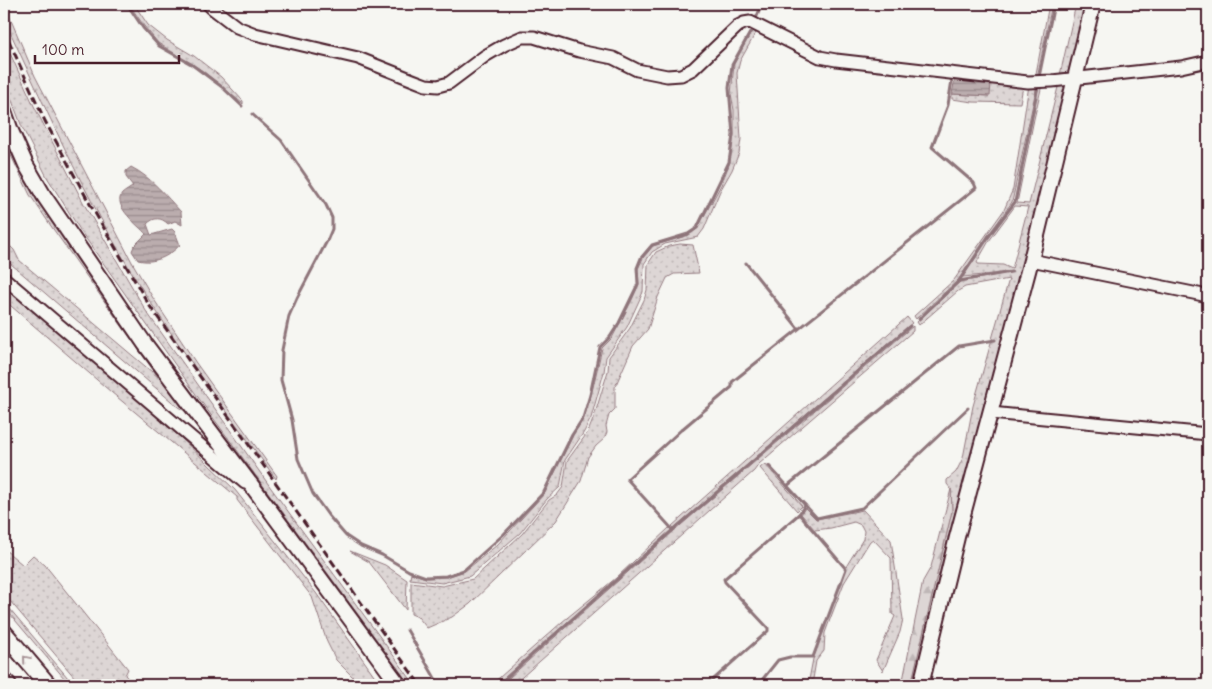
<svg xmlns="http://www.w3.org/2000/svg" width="1212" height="689" viewBox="0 0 1212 689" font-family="Delius,sans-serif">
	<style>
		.grass { fill: url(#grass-dots); stroke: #947a80; fill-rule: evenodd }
		.forest { fill: url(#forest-firs); stroke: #947a80 }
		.water { fill: url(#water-rules); stroke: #8e747a }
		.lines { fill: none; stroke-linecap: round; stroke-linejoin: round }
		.stream { stroke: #8e747a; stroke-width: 3 }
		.minor-casing { stroke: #4a1f2b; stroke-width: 15 }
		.major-casing { stroke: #4a1f2b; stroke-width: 18 }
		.highway-casing { stroke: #4a1f2b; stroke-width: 20 }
		.minor { stroke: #f6f6f2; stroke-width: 11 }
		.major { stroke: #f6f6f2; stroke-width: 14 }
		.highway { stroke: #f6f6f2; stroke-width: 16 }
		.rail { stroke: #4a1f2b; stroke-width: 3; stroke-dasharray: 8 4; stroke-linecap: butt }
		.oneway { stroke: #a99598 }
	</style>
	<defs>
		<pattern id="grass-dots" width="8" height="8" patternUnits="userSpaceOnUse" patternTransform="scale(1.25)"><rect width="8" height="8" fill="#ddd6d5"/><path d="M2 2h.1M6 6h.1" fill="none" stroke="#bfb7b7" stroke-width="1.8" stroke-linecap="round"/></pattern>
		<pattern id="forest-firs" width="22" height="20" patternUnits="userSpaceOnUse" patternTransform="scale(1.25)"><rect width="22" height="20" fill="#ddd6d5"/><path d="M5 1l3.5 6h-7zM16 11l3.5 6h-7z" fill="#bfb7b7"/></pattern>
		<pattern id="water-rules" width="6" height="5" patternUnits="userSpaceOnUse" patternTransform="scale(1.25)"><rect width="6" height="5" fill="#bbadae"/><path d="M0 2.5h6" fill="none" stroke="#9a8c8e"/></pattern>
	</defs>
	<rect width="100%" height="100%" fill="#f6f6f2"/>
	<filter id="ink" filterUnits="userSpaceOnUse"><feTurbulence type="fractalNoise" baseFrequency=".02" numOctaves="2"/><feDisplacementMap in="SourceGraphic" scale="10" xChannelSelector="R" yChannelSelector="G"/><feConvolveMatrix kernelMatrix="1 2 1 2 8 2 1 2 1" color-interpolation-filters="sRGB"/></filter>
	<g filter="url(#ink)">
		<!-- grass -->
		<g class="grass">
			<path d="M4,4L35,76L132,262L153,298L196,363L277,476L276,479C234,421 190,363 151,303C93,214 50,119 6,23L4,17Z"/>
			<polygon points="129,4 134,4 148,25 167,40 194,56 221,77 243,101 243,104 203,71 158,43 144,26"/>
			<polygon points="1049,4 1052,4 1037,79 1035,79"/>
			<polygon points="1076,4 1086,4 1070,70 1068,74 1060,75"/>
			<polygon points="754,27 758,29 740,61 737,73 741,139 739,153 732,170 720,191 704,229 698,237 665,244 652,252 644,264 643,292 627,327 606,357 604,372 591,418 584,432 565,460 560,487 547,499 520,533 470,576 442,583 410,579 411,573 426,578 447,577 465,571 497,545 545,493 573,435 584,418 591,396 602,348 612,338 631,302 639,284 638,269 643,258 653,246 689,235 697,229 721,185 730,162 734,134 734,110 731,94 734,64"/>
			<polygon points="4,40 34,106 84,204 146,311 271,488 415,685 410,685 200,400 82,233 47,177 22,127 6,85 4,78"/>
			<polygon points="968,76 1023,86 1020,103 973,102 952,99 952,94 989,96"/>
			<polygon points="1029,85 1037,85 1012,202 958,280 916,319 914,316 954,280 1004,210 1013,189"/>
			<path d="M1039,85L1042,86L1041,89L1034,119L1017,203L1029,204L1058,87L1057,86L1063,85L1065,88L1003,341L956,514L914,685H911L952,511L951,489L947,484V480L956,472L963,458L973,406L1009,279L965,287L958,291L919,325L917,322L960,282L1013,272L963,277L989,238L1015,202ZM1015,206L1028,207L1012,269L1003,265L978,264L977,262L989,241Z"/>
			<polygon points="4,128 182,402 185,411 178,407 4,258 4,240 14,250 19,260 158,377 51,226 30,195 4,141"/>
			<polygon points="680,244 693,245 699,273 674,274 667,278 658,297 648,329 633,346 615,387 615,409 609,415 606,426 607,432 604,439 596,446 588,457 581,481 556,521 470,604 452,617 427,628 418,617 411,614 411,582 442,586 473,579 522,534 549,500 557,495 563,487 567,461 588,432 594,417 608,371 609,357 630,328 644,300 647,290 648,264 656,252 669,246"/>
			<polygon points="4,284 179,436 235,490 316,593 381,685 361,685 336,660 327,642 312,597 237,500 237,497 111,392 4,300"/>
			<polygon points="907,317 912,323 674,528 672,526"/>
			<polygon points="913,326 913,331 759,464 754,471 522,677 513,685 501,685 674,531"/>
			<polygon points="765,464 802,506 797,511 760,468"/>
			<polygon points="805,508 816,519 863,510 891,540 903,619 900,632 883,671 876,660 895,616 892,614 891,558 873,539 870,541 844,583 829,622 825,633 824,651 816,661 812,685 808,685 813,659 847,565 863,539 864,531 861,525 854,522 831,528 815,530 801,514"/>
			<polygon points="669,528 671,530 496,685 491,685 562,622 616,578"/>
			<polygon points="4,549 23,565 33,555 45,565 128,669 125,675 134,685 81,685 4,594"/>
			<polygon points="350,551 385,565 407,580 406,610 369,562"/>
			<polygon points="4,602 68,678 74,685 70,685 4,607"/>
		</g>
		<!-- forest -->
		<polygon class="forest" points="951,489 952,511 911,685 902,685 923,581 931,567"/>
		<!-- water -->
		<g class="water">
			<polygon points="955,78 991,83 990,96 952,94"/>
			<path d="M131,167C151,177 166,196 181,212L182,225L175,221L168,224C161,217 154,217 147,224L151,235L172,229L175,232L180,245C168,257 154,264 138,260L132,251L134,246L146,234C139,226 112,206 122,194C125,191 130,189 133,186L126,177V171Z"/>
		</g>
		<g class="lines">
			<!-- stream -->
			<g class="stream">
				<polyline points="127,4 143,28 159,46 191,64 222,87 242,106"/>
				<polyline points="1039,77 1054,4"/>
				<polyline points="252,114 281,140 326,205 332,218 332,229 327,241 297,298 289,316 282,350 281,380 292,420 298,459 313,494 328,515 346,536 361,546 382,555 409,571 426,577 446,576 464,570 504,534 544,492 572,435 583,418 590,395 600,347 610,337 619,323 638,284 637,268 641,258 652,245 688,234 697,228 729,162 733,135 729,88 732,65 751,31 762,4"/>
				<polyline points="746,263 798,328"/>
				<polyline points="959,281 988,237 1015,202 1038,86"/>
				<polyline points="919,319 959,281 1011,272"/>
				<polyline points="769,466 817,518 862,508 968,408"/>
				<polyline points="787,486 959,346 995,340"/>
				<polyline points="673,530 627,479 681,430 732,387 732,382 976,188 974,183 932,147 948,105 952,80 948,77"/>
				<polyline points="407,630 439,685"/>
				<polyline points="498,685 673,530 910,326"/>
				<polyline points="707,685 768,631 768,628 725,582 724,579 799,514 805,505"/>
				<polyline points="758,685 778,660 790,657 813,657 846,569 799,514"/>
			</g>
			<!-- minor casing -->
			<g class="minor-casing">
				<g id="minor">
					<polyline points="208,4 212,8 237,27 255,34 358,58 413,80 426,85 438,86 449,83 485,56 504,45 522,37 534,37 579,51 613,58 637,70 667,76 681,75 693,69 738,26 744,23 750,22 820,57 836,60 1028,82 1052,81 1181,67 1208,61"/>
					<polyline points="1031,260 1208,296"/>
					<polyline points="4,278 245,483"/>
					<polyline points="991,413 1208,434"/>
				</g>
			</g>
			<!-- major casing -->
			<g class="major-casing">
				<g id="major">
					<polyline points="4,111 11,131 26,165 44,196 145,344 258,494 399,685"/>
					<polyline points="921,685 957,537 1031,260 1093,4"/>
				</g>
			</g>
			<!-- highway casing -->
			<g class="highway-casing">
				<g id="highway">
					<polyline points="4,633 48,685"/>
					<polyline points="4,681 8,685"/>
				</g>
			</g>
			<!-- minor -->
			<use href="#minor" class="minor"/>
			<!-- major -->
			<use href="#major" class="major"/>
			<!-- highway -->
			<use href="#highway" class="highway"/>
			<!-- rail -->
			<polyline class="rail" points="4,30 45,121 91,206 149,305 420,685"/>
		</g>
		<!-- one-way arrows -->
		<defs><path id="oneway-chevron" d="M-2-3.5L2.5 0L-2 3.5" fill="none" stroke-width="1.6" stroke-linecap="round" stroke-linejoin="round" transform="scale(1.25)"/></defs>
		<use class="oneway" href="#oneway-chevron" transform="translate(26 659) rotate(-130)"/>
	</g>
	<!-- margin -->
	<rect width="1212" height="689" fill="none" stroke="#f6f6f2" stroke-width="20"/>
	<rect x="10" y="10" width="1192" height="669" fill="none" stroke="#4a1f2b" stroke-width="2" filter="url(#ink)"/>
	<!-- scale -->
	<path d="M35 55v8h144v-8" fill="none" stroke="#4a1f2b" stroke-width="2.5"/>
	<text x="42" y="55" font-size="15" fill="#4a1f2b" stroke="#f6f6f2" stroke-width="4" paint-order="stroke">100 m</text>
</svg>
